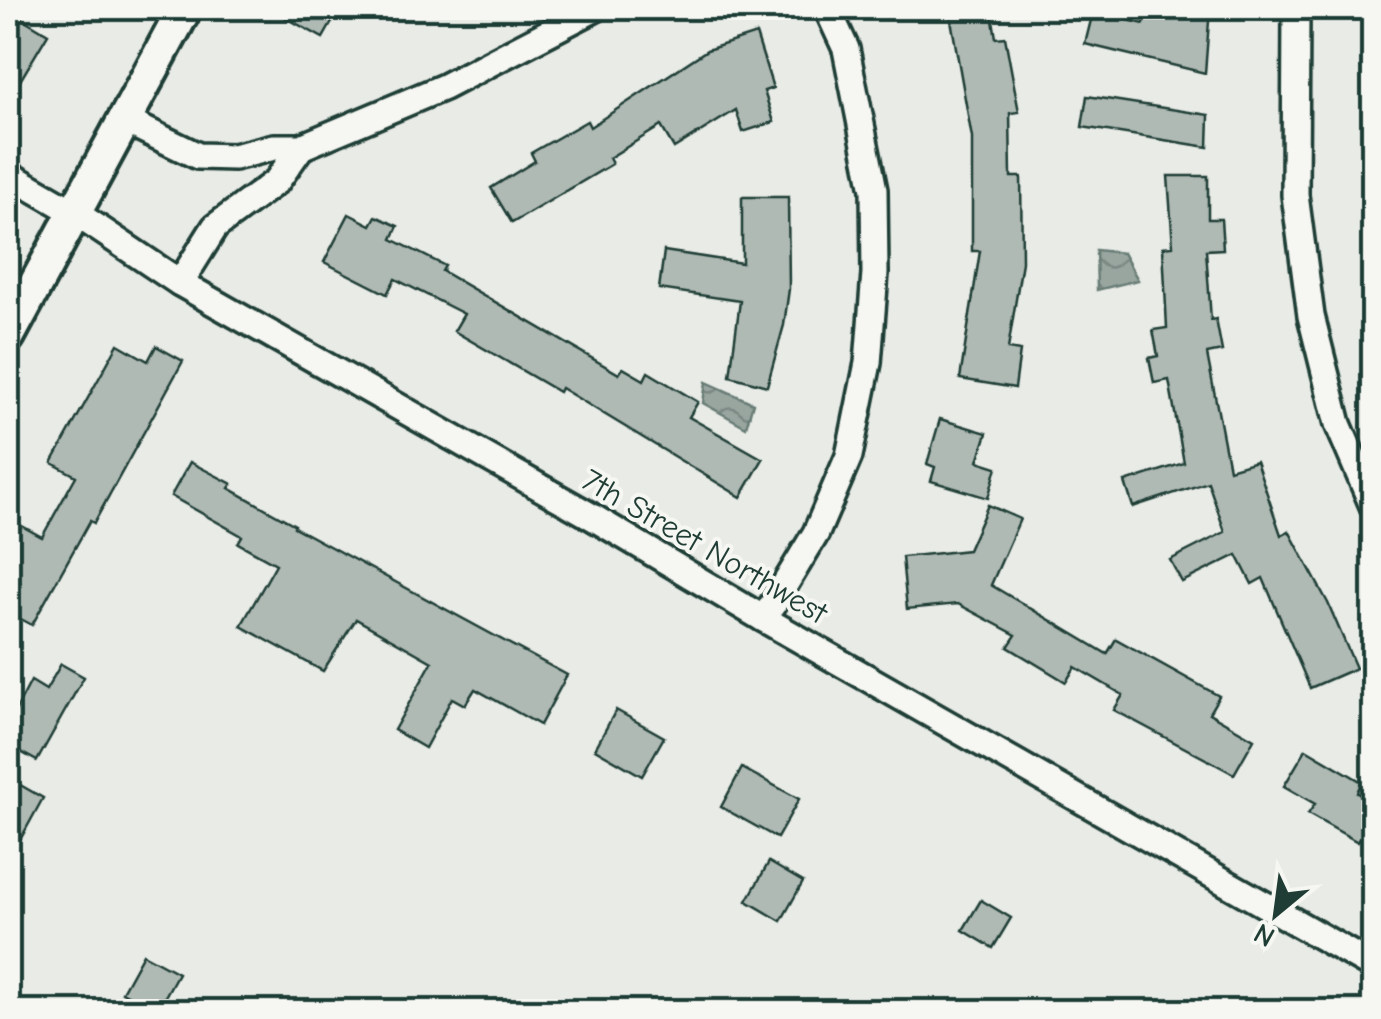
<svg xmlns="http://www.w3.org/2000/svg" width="1381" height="1019" viewBox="0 0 1381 1019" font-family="'Comic Neue',sans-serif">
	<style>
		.water { fill: url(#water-waves); stroke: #687c75; stroke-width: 2.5 }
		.building { fill: #b0bab5; stroke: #1f3d34; stroke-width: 2.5 }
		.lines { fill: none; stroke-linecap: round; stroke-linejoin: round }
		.minor-casing { stroke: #1f3d34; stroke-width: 32 }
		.tertiary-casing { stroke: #1f3d34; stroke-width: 40 }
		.minor { stroke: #f6f6f2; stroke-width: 25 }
		.tertiary { stroke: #f6f6f2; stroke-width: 32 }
		.labels { text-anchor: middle; stroke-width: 8; stroke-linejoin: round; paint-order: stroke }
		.street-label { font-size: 32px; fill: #1f3d34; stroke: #f6f6f2 }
	</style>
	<defs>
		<pattern id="water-waves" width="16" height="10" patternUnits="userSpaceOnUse" patternTransform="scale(2.5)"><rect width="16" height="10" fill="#99a6a0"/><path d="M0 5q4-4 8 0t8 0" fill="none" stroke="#7c8883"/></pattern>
	</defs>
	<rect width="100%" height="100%" fill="#e9ebe7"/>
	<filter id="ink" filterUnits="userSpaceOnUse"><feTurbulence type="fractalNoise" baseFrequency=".01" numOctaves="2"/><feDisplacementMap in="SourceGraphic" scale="20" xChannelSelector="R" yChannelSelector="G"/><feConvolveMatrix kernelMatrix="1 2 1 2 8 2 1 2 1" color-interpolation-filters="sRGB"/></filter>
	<g filter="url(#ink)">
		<!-- water -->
		<g class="water">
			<polygon points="1096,250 1123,253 1138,280 1097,290"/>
			<polygon points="706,382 753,403 746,427 703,403"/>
		</g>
		<!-- building -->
		<g class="building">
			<polygon points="268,8 340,8 323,38"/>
			<polygon points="991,8 996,38 1005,37 1019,112 1010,113 1011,177 1021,177 1022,262 1008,349 1020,351 1015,388 960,379 980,251 972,251 972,138 950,14"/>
			<polygon points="1145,8 1210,8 1205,73 1085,44 1093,12 1144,24"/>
			<polygon points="8,10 48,34 8,101"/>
			<polygon points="756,34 773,88 764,91 774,122 743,132 736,110 674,148 661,126 609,158 612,164 512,223 491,188 535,161 531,153 587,121 590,127 707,50"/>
			<polygon points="1087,96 1209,115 1208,147 1082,127"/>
			<polygon points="1168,176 1208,176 1208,219 1221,219 1223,249 1206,250 1211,320 1216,319 1222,351 1207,354 1229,469 1256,461 1281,535 1289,531 1328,603 1356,668 1310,688 1263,578 1252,584 1237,555 1182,582 1170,560 1225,532 1208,482 1133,507 1125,482 1184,463 1169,380 1154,383 1149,358 1158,356 1153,330 1167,328 1163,247 1173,246"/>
			<polygon points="742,197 788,197 789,289 784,325 767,386 730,376 740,301 659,289 664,251 742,263"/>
			<polygon points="349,214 371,225 376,216 398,226 392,239 445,266 442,271 619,374 623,368 644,380 648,372 698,402 689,417 763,459 741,497 561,388 559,392 454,331 464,314 395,279 387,294 324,262"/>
			<polygon points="118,344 148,361 156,346 183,361 94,523 90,521 32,625 8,612 8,548 20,525 42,537 76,476 52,463"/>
			<polygon points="940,419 987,433 978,461 997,467 988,498 931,481 935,467 927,464"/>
			<polygon points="190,462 232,484 229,488 295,525 294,527 567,675 540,725 475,689 465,705 452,698 425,748 394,730 432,662 356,619 323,671 241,626 276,564 238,543 242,536 171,496"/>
			<polygon points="988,505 1020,519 991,585 1107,654 1116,639 1219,696 1209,713 1254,739 1234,774 1114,710 1123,695 1075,667 1066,682 1008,647 1016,635 958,604 907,609 902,557 968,550"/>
			<polygon points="61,664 84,677 37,761 8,745 8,725 31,681 46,690"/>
			<polygon points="616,710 664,737 642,776 595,749"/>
			<polygon points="1306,749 1362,782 1357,792 1374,802 1374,815 1358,842 1308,814 1315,804 1284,786"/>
			<polygon points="742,768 799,799 777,838 721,807"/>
			<polygon points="8,778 43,798 8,862"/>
			<polygon points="769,862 803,882 781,921 747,901"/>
			<polygon points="981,900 1011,918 993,948 963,930"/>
			<polygon points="143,954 178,973 157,1011 122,992"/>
		</g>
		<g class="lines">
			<!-- minor casing -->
			<g class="minor-casing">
				<g id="minor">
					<polyline points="1296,8 1295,195 1311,316 1338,424 1374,508"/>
					<polyline points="124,120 198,156 234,157 274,147 301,147 444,87 596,8"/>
					<polyline points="8,174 74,212 180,283 589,515 764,619 1374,967"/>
					<polyline points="180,283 215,227 277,181 301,147"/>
					<polyline points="764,619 816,533 849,456 868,363 875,273 874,190 846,49 827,8"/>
				</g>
			</g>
			<!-- tertiary casing -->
			<g class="tertiary-casing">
				<polyline id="tertiary" points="8,336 185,8"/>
			</g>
			<!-- minor -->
			<use href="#minor" class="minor"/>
			<!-- tertiary -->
			<use href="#tertiary" class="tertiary"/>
		</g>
	</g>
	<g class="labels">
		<!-- street labels -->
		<g class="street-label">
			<text transform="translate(705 546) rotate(30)" y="11">7th Street Northwest</text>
		</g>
	</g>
	<!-- margin -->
	<rect width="1381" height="1019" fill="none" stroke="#f6f6f2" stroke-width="40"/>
	<rect x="20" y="20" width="1341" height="979" fill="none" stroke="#1f3d34" stroke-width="4" filter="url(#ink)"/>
	<!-- north arrow -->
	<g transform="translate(1276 914) rotate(209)" stroke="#f6f6f2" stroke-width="8" paint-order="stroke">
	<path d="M0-8L18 38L0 25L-18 38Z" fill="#1f3d34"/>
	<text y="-15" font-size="28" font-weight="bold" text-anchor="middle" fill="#1f3d34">N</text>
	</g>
</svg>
